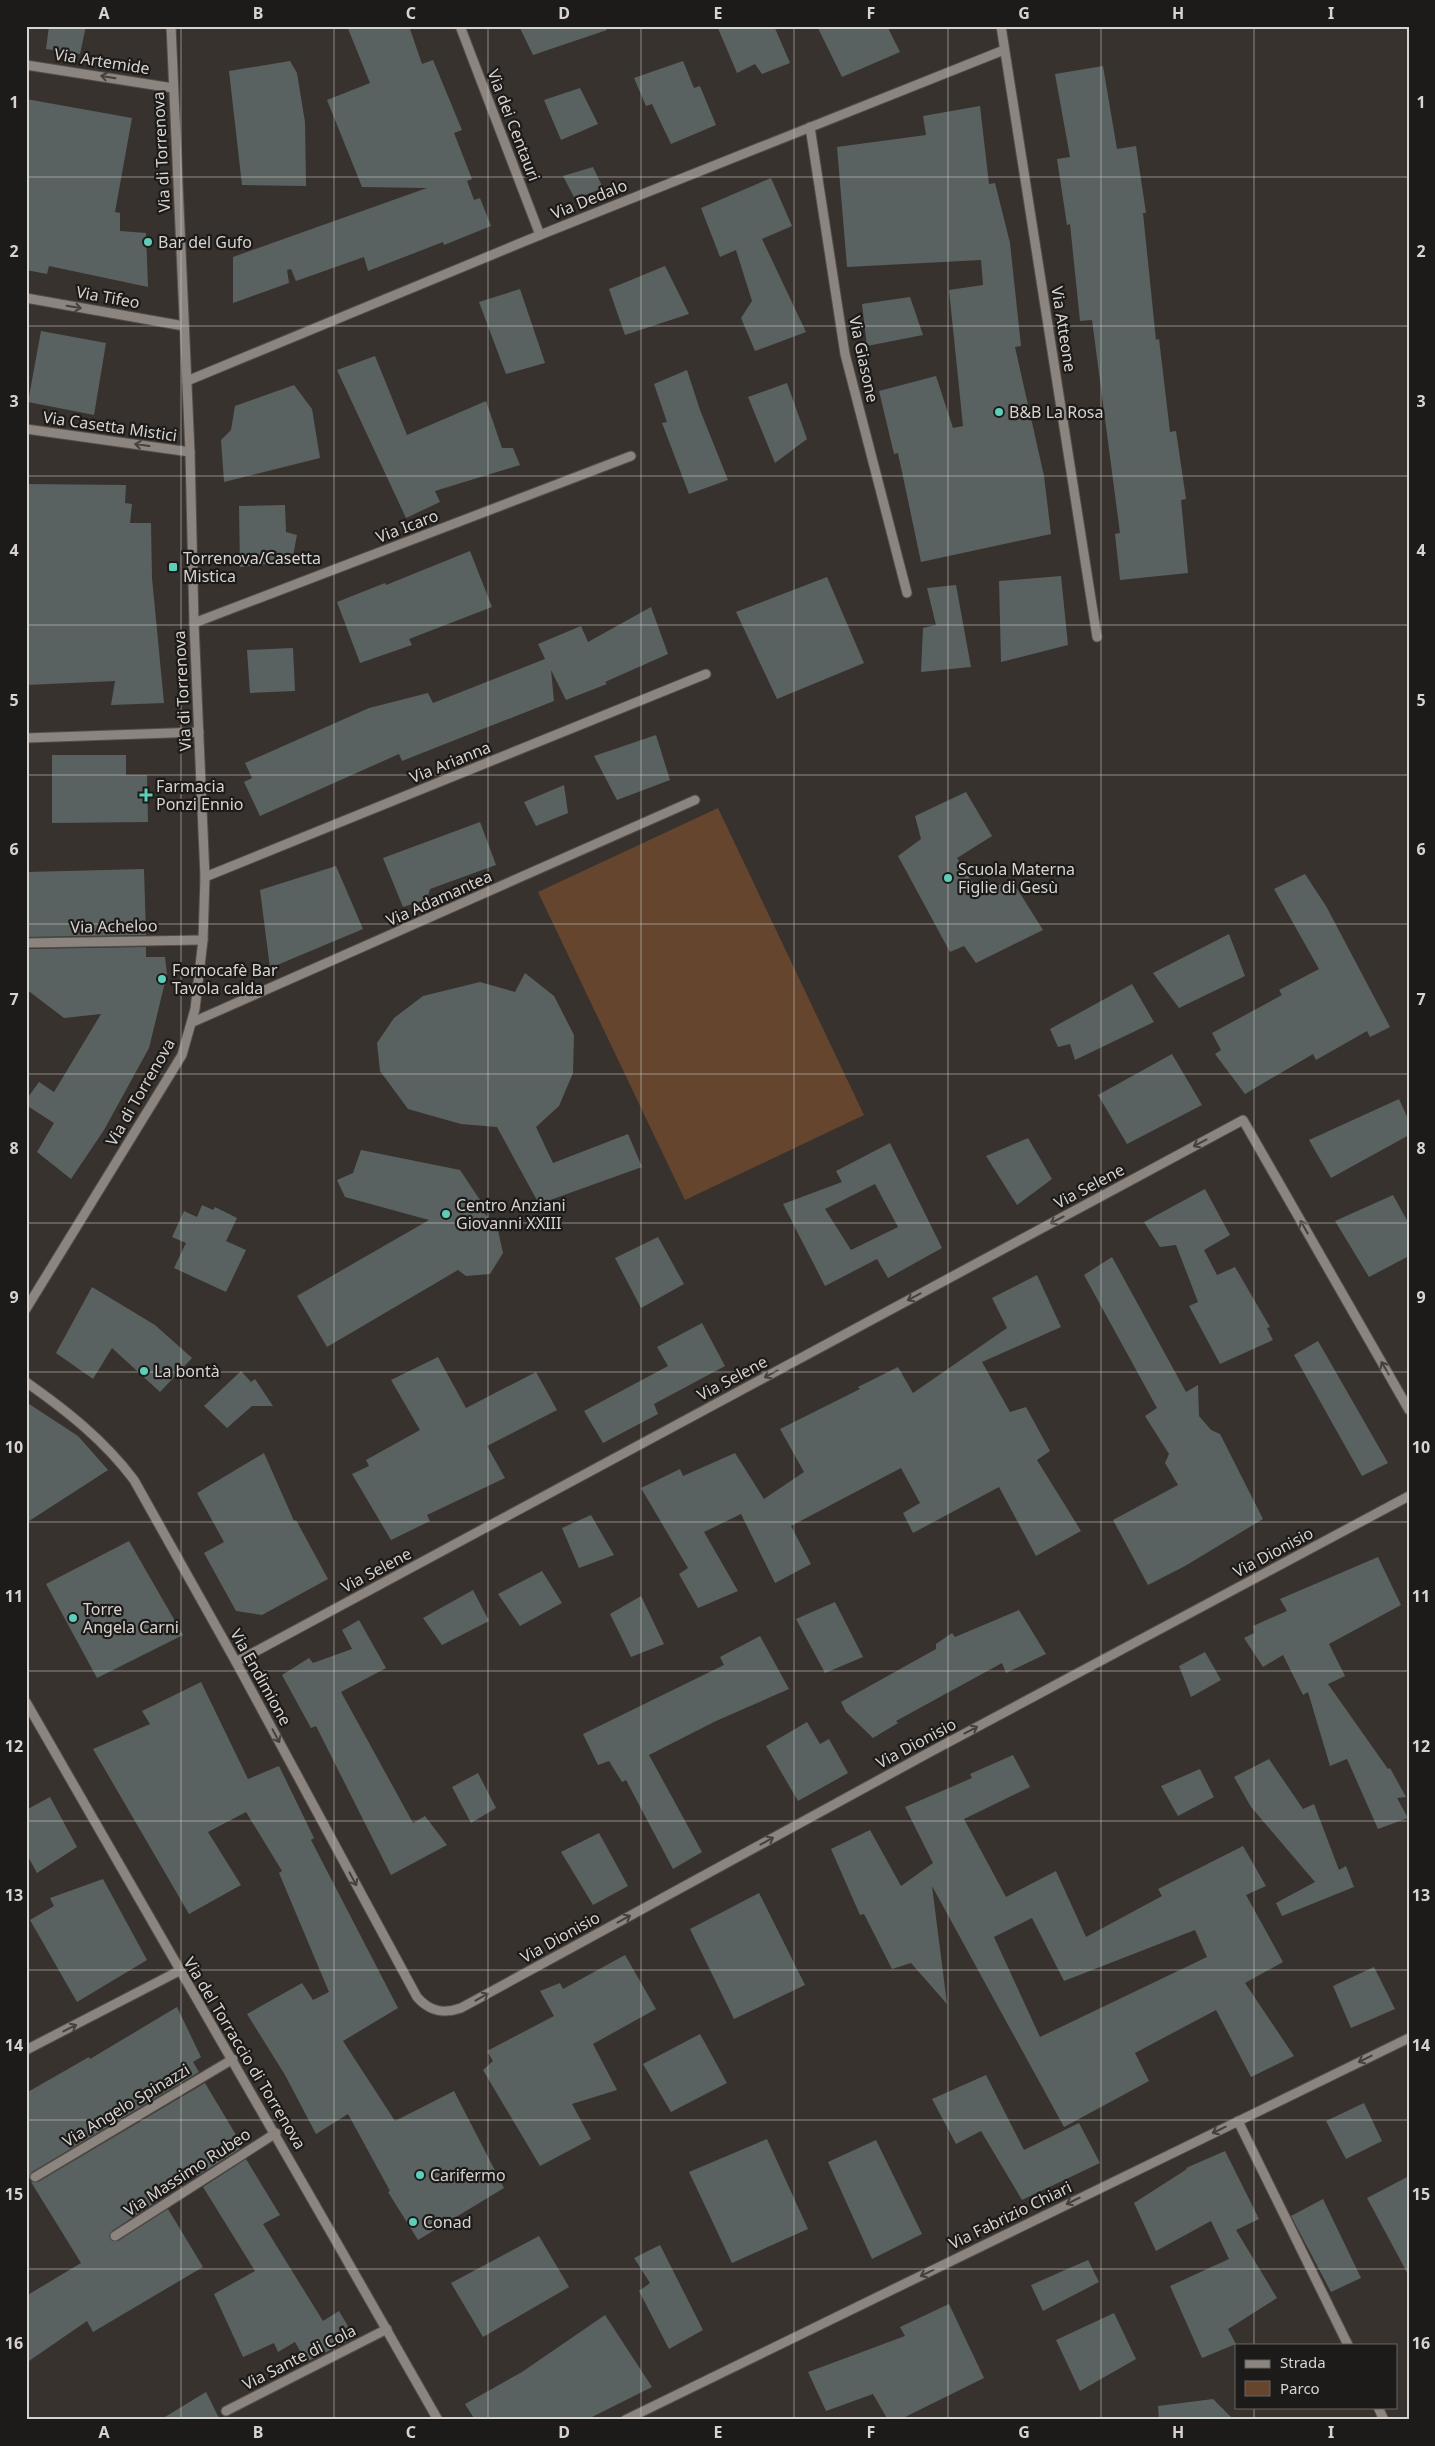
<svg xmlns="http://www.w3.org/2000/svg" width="1435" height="2446" viewBox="0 0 1435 2446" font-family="'Noto Sans',sans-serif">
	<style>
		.green { fill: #65452e }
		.building { fill: #596260; fill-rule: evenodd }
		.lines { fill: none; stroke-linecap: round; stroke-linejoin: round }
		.minor-casing { stroke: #534e4a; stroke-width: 11 }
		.minor { stroke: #8b847f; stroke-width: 9 }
		.oneway { stroke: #44403d }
		.grid { fill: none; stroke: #d7d3d0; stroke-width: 1; stroke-opacity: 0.55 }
		.poi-dot { fill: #5cceba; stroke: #1d1b19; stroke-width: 2 }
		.labels { text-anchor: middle; stroke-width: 4.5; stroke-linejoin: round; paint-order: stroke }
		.street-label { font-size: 16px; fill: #d7d3d0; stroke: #1d1b19 }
		.poi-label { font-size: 16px; fill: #d7d3d0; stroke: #1d1b19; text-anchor: start }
		.neatline { fill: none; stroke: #d7d3d0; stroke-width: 2 }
		.grid-label { font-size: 16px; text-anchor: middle; font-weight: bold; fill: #d7d3d0 }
	</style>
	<rect width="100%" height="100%" fill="#38322e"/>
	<!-- green -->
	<polygon class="green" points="718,808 864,1115 685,1200 538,892"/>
	<!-- building -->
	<g class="building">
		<polygon points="49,26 86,26 80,54 46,49"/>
		<polygon points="347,26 409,26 422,64 433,60 462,130 454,133 472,179 467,181 474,200 480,198 491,226 444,245 443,242 368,271 364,257 296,281 291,269 287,270 289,283 233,303 233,257 427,188 362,187 327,100 370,83"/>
		<polygon points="519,26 606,26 607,30 533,55"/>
		<polygon points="717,26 774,26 790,63 762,74 755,64 737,73"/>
		<polygon points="817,26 887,26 900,52 842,77"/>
		<polygon points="290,61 297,73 305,122 306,186 242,185 229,71"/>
		<polygon points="683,61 694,88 700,86 716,125 671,144 652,104 646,106 634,78"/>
		<polygon points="1103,66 1117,149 1136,146 1146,213 1143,213 1156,340 1159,339 1170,432 1176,431 1186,499 1181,500 1188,573 1120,580 1115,534 1120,533 1092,320 1080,321 1070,224 1067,225 1057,159 1070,157 1055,74"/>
		<polygon points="580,88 598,124 561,140 544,100"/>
		<polygon points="26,99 132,118 115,212 120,213 120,231 146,233 148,287 49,266 47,274 26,270"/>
		<polygon points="980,106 989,184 995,183 1010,243 1021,346 1015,347 1044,476 1051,534 921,562 898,453 894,454 879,391 936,376 953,428 963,426 949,290 983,285 981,260 847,267 837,147 926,135 923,116"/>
		<polygon points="593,167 603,188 575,199 563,176"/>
		<polygon points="771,178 792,226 762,239 806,332 755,351 741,318 752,301 736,250 720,257 701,208"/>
		<polygon points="665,266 689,314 625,335 609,289"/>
		<polygon points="520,289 545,363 506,374 479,302"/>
		<polygon points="910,297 923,335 867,346 862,304"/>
		<polygon points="41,331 106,343 94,415 28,402"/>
		<polygon points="375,356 407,435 486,401 502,448 513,448 520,465 435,491 440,502 406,518 337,370"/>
		<polygon points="687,370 700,410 728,480 689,494 662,423 667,422 654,384"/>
		<polygon points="787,383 807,439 775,463 748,397"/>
		<polygon points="294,385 312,409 320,458 224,482 221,440 231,430 235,406"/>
		<polygon points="26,484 126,485 125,503 132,504 130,523 151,523 152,578 164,703 111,705 115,681 26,685"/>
		<polygon points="285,505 286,532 297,535 292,561 240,567 239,506"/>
		<polygon points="470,551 492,607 409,639 412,645 360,663 337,602 385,583 386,585"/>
		<polygon points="1061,576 1068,645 1001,662 999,581"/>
		<polygon points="827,577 864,663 777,699 736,612"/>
		<polygon points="956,585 971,667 921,672 923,628 936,625 927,588"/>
		<polygon points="651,607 668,654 605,682 607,684 566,700 551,670 554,701 402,761 399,754 260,816 244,782 252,778 245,763 369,708 428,693 433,703 545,659 538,644 581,626 588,642"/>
		<polygon points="293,648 295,691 250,693 247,650"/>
		<polygon points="656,735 670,780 617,800 594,756"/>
		<polygon points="52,755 126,755 126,775 147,775 148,822 52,823"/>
		<polygon points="564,785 568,813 536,826 524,802"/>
		<polygon points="966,792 992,836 957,858 970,879 984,893 1011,879 1043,930 976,963 964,946 950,952 898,856 921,839 915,816"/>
		<polygon points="480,822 496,865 430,889 427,899 403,907 383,858"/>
		<polygon points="336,866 363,929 270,968 260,890"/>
		<polygon points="144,869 146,935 26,937 26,872"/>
		<polygon points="1305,874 1326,906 1390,1027 1370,1037 1367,1031 1316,1060 1313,1054 1245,1094 1215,1054 1221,1050 1212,1033 1282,995 1279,990 1319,969 1274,889"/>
		<polygon points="1229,934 1245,976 1179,1008 1153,973"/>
		<polygon points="146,947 146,957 165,957 167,974 149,1048 104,1130 71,1179 37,1152 54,1123 26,1105 26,1100 39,1082 54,1092 101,1014 64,1018 26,989 26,949"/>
		<polygon points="525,973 554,996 574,1035 573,1073 559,1106 536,1127 553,1163 628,1134 642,1167 539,1204 497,1127 461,1124 408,1109 380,1071 377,1043 394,1018 423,996 480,982 515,992"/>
		<polygon points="1132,984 1154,1022 1075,1060 1070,1044 1058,1047 1050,1029"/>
		<polygon points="1172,1054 1202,1105 1127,1144 1098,1095"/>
		<polygon points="1399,1099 1409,1121 1409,1135 1331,1178 1309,1140"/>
		<polygon points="1028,1138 1052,1179 1017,1205 986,1156"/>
		<path d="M890,1143L942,1248L888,1278L877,1259L825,1286L783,1204L842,1182L836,1171ZM875,1184L898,1227L851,1250L825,1209Z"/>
		<polygon points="361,1150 460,1170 484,1206 483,1212 497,1226 503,1253 490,1274 466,1276 458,1270 327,1347 297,1296 429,1220 345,1197 337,1180 353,1173"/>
		<polygon points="1205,1189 1230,1235 1204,1250 1217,1275 1235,1267 1270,1327 1267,1328 1273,1340 1220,1364 1189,1306 1198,1302 1176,1245 1160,1247 1144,1222"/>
		<polygon points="1393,1195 1409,1224 1409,1256 1369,1277 1335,1221"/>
		<polygon points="202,1205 213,1210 215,1207 237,1218 226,1241 246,1250 226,1292 174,1268 186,1243 172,1237 184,1211 197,1217"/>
		<polygon points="658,1237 684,1284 641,1308 615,1258"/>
		<polygon points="1112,1257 1186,1392 1198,1385 1199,1416 1211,1430 1220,1434 1263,1519 1185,1566 1148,1585 1113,1520 1178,1485 1165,1463 1169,1454 1145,1416 1157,1408 1084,1275"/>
		<polygon points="1037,1275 1061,1327 982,1362 1010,1412 1026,1407 1050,1451 1037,1460 1081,1531 1036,1556 999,1487 913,1533 903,1513 920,1503 901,1468 791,1526 811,1564 775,1583 741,1514 704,1532 738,1591 698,1608 679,1574 688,1568 641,1488 680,1469 683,1476 735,1453 764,1499 804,1472 780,1429 860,1389 858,1387 898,1367 913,1393 1007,1328 992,1298"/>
		<polygon points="92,1287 155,1325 192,1358 160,1392 112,1348 93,1379 56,1353"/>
		<polygon points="702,1323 725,1366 654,1404 658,1414 603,1443 584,1411 668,1366 657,1347"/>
		<polygon points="1318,1341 1388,1463 1362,1476 1294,1355"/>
		<polygon points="438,1357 466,1408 536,1372 557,1410 487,1446 505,1478 427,1515 430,1521 391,1540 352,1474 369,1466 366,1460 420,1430 391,1380"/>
		<polygon points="241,1371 251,1382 255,1379 273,1406 252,1406 227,1428 204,1406"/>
		<polygon points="26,1402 78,1436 108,1470 26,1523"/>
		<polygon points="264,1453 294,1521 296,1520 328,1579 262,1615 236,1611 204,1553 224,1542 197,1493"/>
		<polygon points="591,1515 614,1555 579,1568 562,1528"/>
		<polygon points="129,1541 183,1635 97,1678 46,1584"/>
		<polygon points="1378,1557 1401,1605 1329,1644 1345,1676 1328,1684 1388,1769 1390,1768 1406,1797 1397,1798 1408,1818 1378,1829 1347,1759 1330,1766 1308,1692 1303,1695 1283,1655 1263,1667 1244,1638 1254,1633 1253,1626 1287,1611 1280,1599"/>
		<polygon points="542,1571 562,1603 520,1626 498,1594"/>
		<polygon points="473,1590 489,1621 442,1645 423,1618"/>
		<polygon points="641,1596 664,1644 631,1657 610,1614"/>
		<polygon points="835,1602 863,1657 825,1673 796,1619"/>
		<polygon points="1019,1610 1046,1654 1006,1673 1002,1663 896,1721 898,1723 873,1738 846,1712 841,1702 936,1649 936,1644 952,1633 955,1637"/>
		<polygon points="359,1620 386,1668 341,1692 413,1823 425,1816 447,1845 391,1875 316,1726 311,1728 282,1675 309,1658 313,1663 352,1649 342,1630"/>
		<polygon points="760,1636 789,1689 716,1721 649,1755 702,1852 673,1869 626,1780 622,1782 609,1761 598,1765 583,1734 724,1665 720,1657"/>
		<polygon points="1205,1652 1221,1680 1191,1697 1179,1666"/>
		<polygon points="201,1682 248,1779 279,1766 314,1838 311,1840 398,2008 343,2041 395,2121 454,2091 504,2188 418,2240 388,2192 390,2191 348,2114 316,2134 285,2075 247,2014 302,1983 313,2000 329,1992 279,1873 282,1871 246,1812 208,1832 241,1885 189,1914 93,1749 150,1724 142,1711"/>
		<polygon points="807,1722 820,1744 829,1739 848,1773 798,1801 766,1746"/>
		<path d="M1013,1755L1030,1787L964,1819L1006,1897L1056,1871L1086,1937L1162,1896L1158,1889L1243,1846L1266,1886L1246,1895L1283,1962L1245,1983L1294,2056L1251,2077L1216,2010L1135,2053L1149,2081L1064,2127L932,1886L947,2004L911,1963L892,1969L864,1914L860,1915L831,1849L870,1830L901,1886L933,1863L905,1807L972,1778L970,1774ZM1032,1918L1064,1981L1195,1930L1207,1957L1040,2037L994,1937Z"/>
		<polygon points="1269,1759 1303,1809 1314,1804 1339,1870 1346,1866 1354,1887 1282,1916 1276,1903 1315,1882 1251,1807 1234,1777"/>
		<polygon points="1200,1769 1214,1797 1178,1816 1161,1786"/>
		<polygon points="478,1773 496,1808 471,1823 452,1787"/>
		<polygon points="50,1797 77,1847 37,1873 26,1853 26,1810"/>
		<polygon points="599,1833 628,1886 593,1905 561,1852"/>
		<polygon points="103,1879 147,1960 77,2002 30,1920 54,1906 50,1898"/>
		<polygon points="759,1893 805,1985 734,2019 690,1929"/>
		<polygon points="625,1955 656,2009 593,2044 617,2090 572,2104 591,2139 540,2166 483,2070 493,2061 487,2051 554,2016 540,1991 560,1983 563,1989"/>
		<polygon points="1374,1967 1395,2009 1351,2028 1333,1986"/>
		<polygon points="177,2007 201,2057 193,2062 199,2072 32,2172 29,2179 26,2174 26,2093 89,2057 90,2059"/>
		<polygon points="700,2034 727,2083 671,2112 643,2064"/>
		<polygon points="986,2075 1024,2150 1079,2123 1100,2163 1022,2200 981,2131 956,2144 932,2099"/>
		<polygon points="205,2083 242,2145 239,2147 240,2149 197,2176 194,2171 158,2190 162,2198 112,2231 109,2236 112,2241 118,2241 168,2209 203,2267 93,2332 87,2321 26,2363 26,2296 81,2263 31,2182 38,2182"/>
		<polygon points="1364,2103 1382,2141 1346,2159 1326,2121"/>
		<polygon points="767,2139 808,2229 732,2263 689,2172"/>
		<polygon points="876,2140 922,2234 872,2259 828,2162"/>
		<polygon points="1225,2151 1259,2219 1236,2230 1277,2298 1228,2329 1236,2344 1202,2358 1170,2286 1229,2259 1211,2221 1156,2251 1134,2203 1187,2169 1186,2168"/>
		<polygon points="246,2159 280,2215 263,2224 323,2321 339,2311 355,2338 306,2362 295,2342 278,2352 274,2343 243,2357 214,2294 255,2271 203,2187"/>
		<polygon points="1409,2176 1409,2276 1367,2198"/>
		<polygon points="1323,2199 1361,2278 1331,2292 1291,2216"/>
		<polygon points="539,2236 569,2287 483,2337 451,2283"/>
		<polygon points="660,2245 703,2330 669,2349 639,2291 650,2283 634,2258"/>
		<polygon points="1088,2260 1099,2282 1043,2311 1031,2285"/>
		<polygon points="949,2304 984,2378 899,2420 888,2420 873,2394 826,2411 808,2372 905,2336 900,2327"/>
		<polygon points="1114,2313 1136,2359 1080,2391 1056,2340"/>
		<polygon points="605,2315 652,2387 586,2420 475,2420 465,2404 522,2372"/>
		<polygon points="206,2392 220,2420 160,2420"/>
		<polygon points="1213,2399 1234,2420 1159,2420 1158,2406"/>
	</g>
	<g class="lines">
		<!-- minor casing -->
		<g class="minor-casing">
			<g id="minor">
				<polyline points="460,26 540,235"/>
				<polyline points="1001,26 1097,637"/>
				<polyline points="26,65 173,88"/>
				<polyline points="810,127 845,354 907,593"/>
				<polyline points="26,298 184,326"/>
				<polyline points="187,381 540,235 1004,50"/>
				<polyline points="26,429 190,452"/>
				<polyline points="194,623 631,456"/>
				<polyline points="26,738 199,732"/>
				<polyline points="205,877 706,674"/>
				<polyline points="26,943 203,940"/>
				<polyline points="193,1022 695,800"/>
				<polyline points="26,1309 182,1055 195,1009 203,940 205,877 194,623 190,452 171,26"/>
				<path d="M26,1382C67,1411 104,1440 134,1480L236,1662L417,1997C430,2012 444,2014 461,2008L932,1751L1409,1496"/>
				<polyline points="236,1662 1243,1120 1409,1410"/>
				<path d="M26,1702C163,1942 302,2180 438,2420"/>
				<polyline points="26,2050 179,1971"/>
				<polyline points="1238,2121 1348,2345"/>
				<polyline points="35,2177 233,2059"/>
				<polyline points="115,2236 276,2133"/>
				<polyline points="1378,2407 1384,2420"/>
				<polyline points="226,2411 387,2329"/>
				<polyline points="625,2420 1409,2038"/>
			</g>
		</g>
		<!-- minor -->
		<use href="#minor" class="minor"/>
	</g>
	<!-- one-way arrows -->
	<defs><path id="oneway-shaft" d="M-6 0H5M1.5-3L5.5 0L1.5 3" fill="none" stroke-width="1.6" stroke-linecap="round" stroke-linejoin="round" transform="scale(1.25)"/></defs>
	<g class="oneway">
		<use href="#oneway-shaft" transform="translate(108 77) rotate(-171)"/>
		<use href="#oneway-shaft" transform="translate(74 307) rotate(10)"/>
		<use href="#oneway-shaft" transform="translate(142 445) rotate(-172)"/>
		<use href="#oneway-shaft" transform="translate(1200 1143) rotate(152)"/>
		<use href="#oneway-shaft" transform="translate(1057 1220) rotate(152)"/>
		<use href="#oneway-shaft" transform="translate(1304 1227) rotate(-120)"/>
		<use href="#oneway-shaft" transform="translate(914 1297) rotate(152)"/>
		<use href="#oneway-shaft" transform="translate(1385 1368) rotate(-120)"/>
		<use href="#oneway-shaft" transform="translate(771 1374) rotate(152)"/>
		<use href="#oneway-shaft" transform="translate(971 1730) rotate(-28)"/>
		<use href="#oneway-shaft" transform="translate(276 1736) rotate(62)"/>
		<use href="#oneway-shaft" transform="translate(767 1841) rotate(-29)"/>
		<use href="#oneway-shaft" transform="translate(353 1879) rotate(62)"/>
		<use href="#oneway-shaft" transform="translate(624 1919) rotate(-29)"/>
		<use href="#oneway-shaft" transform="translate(482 1997) rotate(-29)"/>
		<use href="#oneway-shaft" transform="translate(70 2028) rotate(-27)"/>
		<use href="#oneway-shaft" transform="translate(1365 2059) rotate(154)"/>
		<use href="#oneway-shaft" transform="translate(1219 2130) rotate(154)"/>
		<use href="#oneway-shaft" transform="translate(1073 2201) rotate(154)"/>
		<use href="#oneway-shaft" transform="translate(927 2273) rotate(154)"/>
	</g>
	<!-- grid -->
	<path class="grid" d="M181,26V2420M334,26V2420M488,26V2420M641,26V2420M794,26V2420M948,26V2420M1101,26V2420M1254,26V2345M26,177H1409M26,326H1409M26,476H1409M26,625H1409M26,775H1409M26,924H1409M26,1074H1409M26,1223H1409M26,1372H1409M26,1522H1409M26,1671H1409M26,1821H1409M26,1970H1409M26,2120H1409M26,2269H1409M1254,2407V2420"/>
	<!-- markers -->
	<g class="poi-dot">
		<circle cx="148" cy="242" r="5"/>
		<circle cx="999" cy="412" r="5"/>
		<rect x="168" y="562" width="10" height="10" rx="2.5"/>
		<path d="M143.5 787.5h5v5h5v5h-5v5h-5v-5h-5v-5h5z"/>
		<circle cx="948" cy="878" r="5"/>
		<circle cx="162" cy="979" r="5"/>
		<circle cx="446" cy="1214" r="5"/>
		<circle cx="144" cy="1371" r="5"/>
		<circle cx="73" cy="1618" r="5"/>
		<circle cx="420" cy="2175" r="5"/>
		<circle cx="413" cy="2222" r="5"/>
	</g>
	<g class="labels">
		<!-- street labels -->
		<g class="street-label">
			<text transform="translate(102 61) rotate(9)" y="6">Via Artemide</text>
			<text transform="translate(514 125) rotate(69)" y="6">Via dei Centauri</text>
			<text transform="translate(161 152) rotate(-93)" y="6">Via di Torrenova</text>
			<text transform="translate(589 199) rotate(-22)" y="6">Via Dedalo</text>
			<text transform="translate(108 297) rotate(10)" y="6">Via Tifeo</text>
			<text transform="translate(1064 329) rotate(81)" y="6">Via Atteone</text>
			<text transform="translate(864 359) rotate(78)" y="6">Via Giasone</text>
			<text transform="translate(110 426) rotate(8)" y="6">Via Casetta Mistici</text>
			<text transform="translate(407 526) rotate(-21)" y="6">Via Icaro</text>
			<text transform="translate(182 691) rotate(-93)" y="6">Via di Torrenova</text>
			<text transform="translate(450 762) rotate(-22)" y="6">Via Arianna</text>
			<text transform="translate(439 898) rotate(-24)" y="6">Via Adamantea</text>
			<text transform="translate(114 926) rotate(-1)" y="6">Via Acheloo</text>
			<text transform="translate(140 1092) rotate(-60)" y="6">Via di Torrenova</text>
			<text transform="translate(1089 1186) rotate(-28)" y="6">Via Selene</text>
			<text transform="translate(732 1378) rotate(-28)" y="6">Via Selene</text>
			<text transform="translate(1273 1552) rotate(-28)" y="6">Via Dionisio</text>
			<text transform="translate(376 1570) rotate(-28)" y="6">Via Selene</text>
			<text transform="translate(261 1677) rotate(61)" y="6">Via Endimione</text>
			<text transform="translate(916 1743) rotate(-28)" y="6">Via Dionisio</text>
			<text transform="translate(560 1937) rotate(-29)" y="6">Via Dionisio</text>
			<text transform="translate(245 2053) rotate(59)" y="6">Via del Torraccio di Torrenova</text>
			<text transform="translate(126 2105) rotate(-31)" y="6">Via Angelo Spinazzi</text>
			<text transform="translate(187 2172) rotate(-33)" y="6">Via Massimo Rubeo</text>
			<text transform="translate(1010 2215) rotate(-26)" y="6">Via Fabrizio Chiari</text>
			<text transform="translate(299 2357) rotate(-27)" y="6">Via Sante di Cola</text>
		</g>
		<!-- poi labels -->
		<g class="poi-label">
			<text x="158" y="248">Bar del Gufo</text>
			<text x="1009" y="418">B&amp;B La Rosa</text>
			<text x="183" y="564">Torrenova/Casetta<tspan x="183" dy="18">Mistica</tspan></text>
			<text x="156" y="792">Farmacia<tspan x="156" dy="18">Ponzi Ennio</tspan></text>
			<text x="958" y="875">Scuola Materna<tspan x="958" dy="18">Figlie di Gesù</tspan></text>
			<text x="172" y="976">Fornocafè Bar<tspan x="172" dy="18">Tavola calda</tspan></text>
			<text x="456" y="1211">Centro Anziani<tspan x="456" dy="18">Giovanni XXIII</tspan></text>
			<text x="154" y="1377">La bontà</text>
			<text x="83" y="1615">Torre<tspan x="83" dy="18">Angela Carni</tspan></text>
			<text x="430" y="2181">Carifermo</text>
			<text x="423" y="2228">Conad</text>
		</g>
	</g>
	<!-- border -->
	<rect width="1435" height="2446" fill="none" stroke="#1d1b19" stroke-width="55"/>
	<!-- legend -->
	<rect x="1235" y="2344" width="162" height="65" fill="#1d1b19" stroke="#676562"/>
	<rect x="1245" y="2360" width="25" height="8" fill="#8b847f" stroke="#676562"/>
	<text x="1280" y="2368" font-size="15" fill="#d7d3d0">Strada</text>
	<rect x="1245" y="2381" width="25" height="15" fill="#65452e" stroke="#676562"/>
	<text x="1280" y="2394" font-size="15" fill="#d7d3d0">Parco</text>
	<rect x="28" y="28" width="1380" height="2390" class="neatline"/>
	<g class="grid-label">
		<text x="104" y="19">A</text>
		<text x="258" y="19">B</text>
		<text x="411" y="19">C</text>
		<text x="564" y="19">D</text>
		<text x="718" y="19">E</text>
		<text x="871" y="19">F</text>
		<text x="1024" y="19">G</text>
		<text x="1178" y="19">H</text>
		<text x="1331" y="19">I</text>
		<text x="14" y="108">1</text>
		<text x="1421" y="108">1</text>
		<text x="14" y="257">2</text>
		<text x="1421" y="257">2</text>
		<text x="14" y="407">3</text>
		<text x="1421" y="407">3</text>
		<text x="14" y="556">4</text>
		<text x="1421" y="556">4</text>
		<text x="14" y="706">5</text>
		<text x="1421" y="706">5</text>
		<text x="14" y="855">6</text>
		<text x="1421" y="855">6</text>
		<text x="14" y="1005">7</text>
		<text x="1421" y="1005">7</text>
		<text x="14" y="1154">8</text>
		<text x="1421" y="1154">8</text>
		<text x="14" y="1303">9</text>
		<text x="1421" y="1303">9</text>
		<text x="14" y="1453">10</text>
		<text x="1421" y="1453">10</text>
		<text x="14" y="1602">11</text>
		<text x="1421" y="1602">11</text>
		<text x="14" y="1752">12</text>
		<text x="1421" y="1752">12</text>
		<text x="14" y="1901">13</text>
		<text x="1421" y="1901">13</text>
		<text x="14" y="2051">14</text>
		<text x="1421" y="2051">14</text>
		<text x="14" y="2200">15</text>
		<text x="1421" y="2200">15</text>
		<text x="14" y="2349">16</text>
		<text x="1421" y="2349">16</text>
		<text x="104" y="2438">A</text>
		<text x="258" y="2438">B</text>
		<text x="411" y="2438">C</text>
		<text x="564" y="2438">D</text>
		<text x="718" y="2438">E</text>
		<text x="871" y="2438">F</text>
		<text x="1024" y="2438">G</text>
		<text x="1178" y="2438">H</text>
		<text x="1331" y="2438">I</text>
	</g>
</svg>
